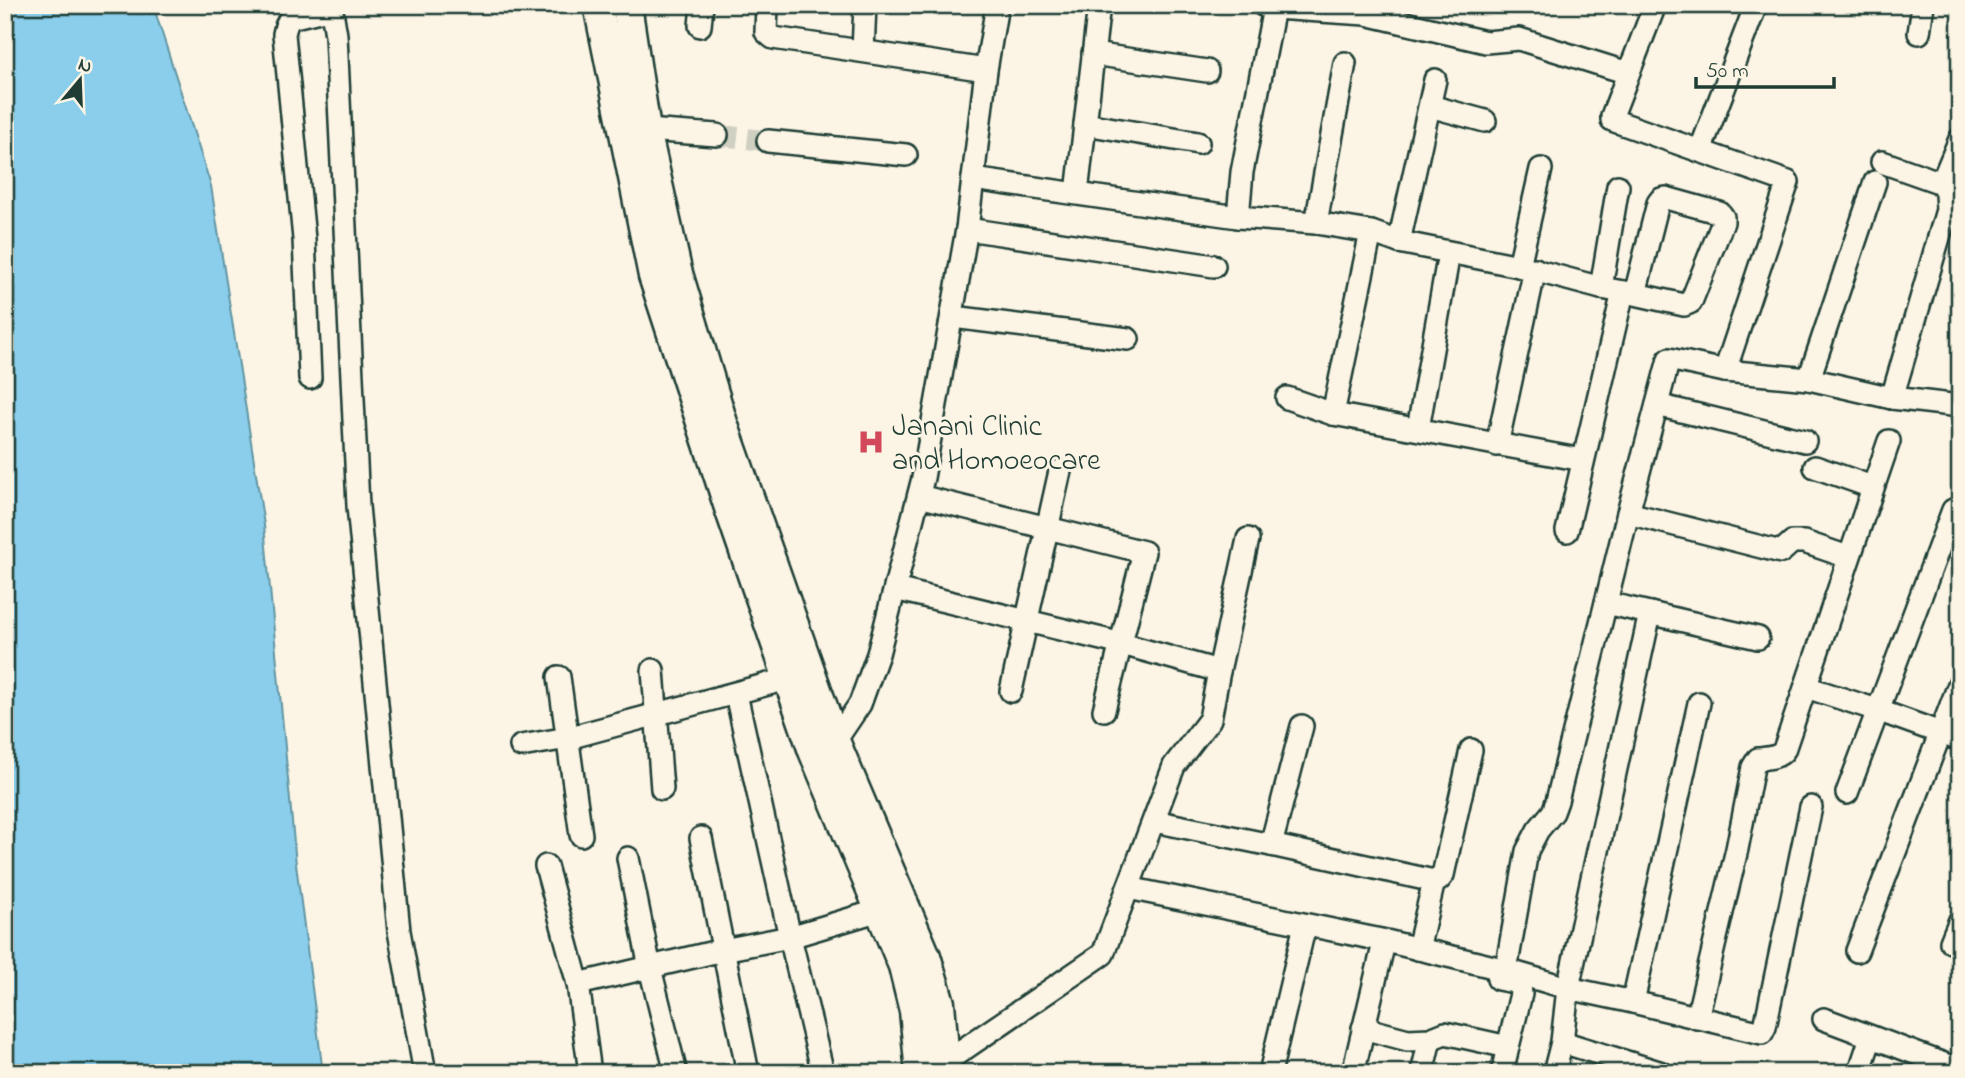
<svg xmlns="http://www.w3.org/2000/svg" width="1965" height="1078" viewBox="0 0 1965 1078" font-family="'Indie Flower',sans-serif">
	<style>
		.water { fill: #8bceec; stroke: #6094a2; stroke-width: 2 }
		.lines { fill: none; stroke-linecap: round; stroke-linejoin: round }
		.street-tunnel { stroke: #d0d0c2; stroke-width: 21; stroke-dasharray: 21 10; stroke-linecap: butt }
		.street-casing { stroke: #1f3d34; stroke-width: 26 }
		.secondary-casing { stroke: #1f3d34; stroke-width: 33 }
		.street { stroke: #fcf5e5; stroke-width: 21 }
		.secondary { stroke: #fcf5e5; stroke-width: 28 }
		.labels { text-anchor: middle; stroke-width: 6; stroke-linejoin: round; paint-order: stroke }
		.poi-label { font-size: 30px; fill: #1f3d34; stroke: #fcf5e5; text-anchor: start }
	</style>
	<rect width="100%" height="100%" fill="#fcf5e5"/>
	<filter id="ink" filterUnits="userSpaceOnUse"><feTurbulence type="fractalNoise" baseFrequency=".0143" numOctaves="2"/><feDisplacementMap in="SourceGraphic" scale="14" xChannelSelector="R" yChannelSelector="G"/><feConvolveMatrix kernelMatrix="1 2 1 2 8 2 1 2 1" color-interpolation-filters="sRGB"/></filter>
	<g filter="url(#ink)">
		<!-- water -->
		<polygon class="water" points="5,5 153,5 211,186 264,525 296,864 323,1073 5,1073"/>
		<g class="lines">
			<!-- street-tunnel -->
			<polyline class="street-tunnel" points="717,135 768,141"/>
			<!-- street casing -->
			<g class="street-casing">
				<g id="street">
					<polyline points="331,5 336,35 358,506 399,931 425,1073"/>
					<polyline points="767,5 766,32 773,38 986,70"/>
					<polyline points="1263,5 1274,8 1366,14 1486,42 1519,39 1628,73"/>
					<polyline points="1655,5 1612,116 1612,120 1788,182 1725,371"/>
					<polyline points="700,26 702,5"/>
					<polyline points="1919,33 1923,5"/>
					<polyline points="863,51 865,5"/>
					<polyline points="1093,54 1207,71"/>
					<polyline points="1430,106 1485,121"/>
					<polyline points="1085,124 1198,143"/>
					<polyline points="632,132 646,130 717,135"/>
					<polyline points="768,141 906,155"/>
					<polyline points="1700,151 1756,5"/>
					<polyline points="1882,162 1953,187"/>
					<polyline points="973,179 1238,217 1316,223 1371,232 1399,242 1519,266 1601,288 1635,294 1684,305 1691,302 1723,222 1723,217 1720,213 1666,198 1661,199 1658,203 1635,294"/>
					<polyline points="1077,193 1099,5"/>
					<polyline points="1238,217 1242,172 1274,8"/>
					<polyline points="1316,223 1345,63"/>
					<polyline points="967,229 1214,266"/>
					<polyline points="1399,242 1435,80"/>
					<polyline points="1519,266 1541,169"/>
					<polyline points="1601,288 1618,186"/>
					<polyline points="953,317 1128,339"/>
					<polyline points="310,378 304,239 284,34 286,26 290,18 332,8"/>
					<polyline points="1809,379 1875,182"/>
					<polyline points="1287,398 1333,414 1583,460"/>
					<polyline points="1892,398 1947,210 1946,194 1942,182 1960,139"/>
					<polyline points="1657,405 1805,441"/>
					<polyline points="1333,414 1371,232"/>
					<polyline points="1418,429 1449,253"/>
					<polyline points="1497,445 1535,269"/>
					<polyline points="1815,467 1872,487"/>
					<polyline points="919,496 1144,552 1104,710"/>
					<polyline points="1628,513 1781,552 1792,542 1804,542 1848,557"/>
					<polyline points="1567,531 1623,292"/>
					<polyline points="895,589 1122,644 1219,671"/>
					<polyline points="1606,603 1758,638"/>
					<polyline points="653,670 662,789"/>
					<polyline points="559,677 581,835"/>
					<polyline points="1806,687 1877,710 1960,740"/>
					<polyline points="1011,691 1060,471"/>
					<polyline points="736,694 790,937 823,1073"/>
					<polyline points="827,744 835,741 860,704 878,654 923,478 967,229 986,70 997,5"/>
					<polyline points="521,746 568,738 787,679"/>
					<polyline points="1847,793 1953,510"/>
					<polyline points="1154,821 1271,845 1434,881 1439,880 1443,875 1471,750"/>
					<polyline points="701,838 748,1073"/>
					<polyline points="1271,845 1302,726"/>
					<polyline points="628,858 650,968 676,1073"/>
					<polyline points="546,866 578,984 590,1073"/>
					<polyline points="1128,888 1386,941 1506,970 1568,988 1633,1002 1762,1033 1765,1027 1811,807"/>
					<polyline points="1951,942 1960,920"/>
					<polyline points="1418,949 1434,881"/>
					<polyline points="1857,951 1960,682"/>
					<polyline points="1506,970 1527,851 1538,830 1553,812 1557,801 1628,513 1669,359 1725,371 1809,379 1892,398 1960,406"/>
					<polyline points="1498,979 1514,982 1520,987 1521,994 1508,1047"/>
					<polyline points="578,984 723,950 790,937 880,910"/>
					<polyline points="1633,1002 1699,703"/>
					<path d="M1697,1018L1737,849L1753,767L1758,759C1766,758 1779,758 1784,750L1889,441"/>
					<polyline points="1824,1019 1960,1070"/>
					<polyline points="1363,1028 1408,1040 1430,1039 1445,1033 1508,1047 1502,1073"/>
					<polyline points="1562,1042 1662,1073"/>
					<polyline points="935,1066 945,1062 1103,954 1174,766 1210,719 1219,671 1248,539"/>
					<polyline points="1270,1073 1305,925"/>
					<polyline points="1353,1073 1382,951"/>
					<polyline points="1422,1073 1430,1039"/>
					<polyline points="1554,1073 1562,1042 1568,988 1650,613"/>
					<polyline points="1859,1073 1871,1037"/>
				</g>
			</g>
			<!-- secondary casing -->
			<g class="secondary-casing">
				<g id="secondary">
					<polyline points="598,5 653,276 729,508 813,751 903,966 914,1011 920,1073"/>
					<polyline points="627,5 646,130 677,270 723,423 835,741 926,956 940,1003 946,1073"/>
				</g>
			</g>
			<!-- street -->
			<use href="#street" class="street"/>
			<!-- secondary -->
			<use href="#secondary" class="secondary"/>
		</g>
	</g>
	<!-- icons -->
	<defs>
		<g id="hospital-bare" transform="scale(2.1)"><path d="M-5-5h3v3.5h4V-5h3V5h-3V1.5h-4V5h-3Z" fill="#d1495b" stroke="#fcf5e5" stroke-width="2.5" paint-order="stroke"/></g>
	</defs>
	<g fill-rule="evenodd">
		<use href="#hospital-bare" x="871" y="442"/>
	</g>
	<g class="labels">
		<!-- poi labels -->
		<g class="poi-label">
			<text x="892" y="435">Janani Clinic<tspan x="892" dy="34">and Homoeocare</tspan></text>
		</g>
	</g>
	<!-- margin -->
	<rect width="1965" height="1078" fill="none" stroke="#fcf5e5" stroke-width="28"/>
	<rect x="14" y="14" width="1937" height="1050" fill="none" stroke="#1f3d34" stroke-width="2.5" filter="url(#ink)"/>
	<!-- north arrow -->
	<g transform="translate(80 80) rotate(19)" stroke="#fcf5e5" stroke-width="5" paint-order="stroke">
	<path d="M0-5L12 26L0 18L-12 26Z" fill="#1f3d34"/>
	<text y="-10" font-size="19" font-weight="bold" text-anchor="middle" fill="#1f3d34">N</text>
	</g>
	<!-- scale -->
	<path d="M1696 77v10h138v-10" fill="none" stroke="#1f3d34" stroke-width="3.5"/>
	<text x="1706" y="77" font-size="21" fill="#1f3d34" stroke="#fcf5e5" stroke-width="5" paint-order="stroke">50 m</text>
</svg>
